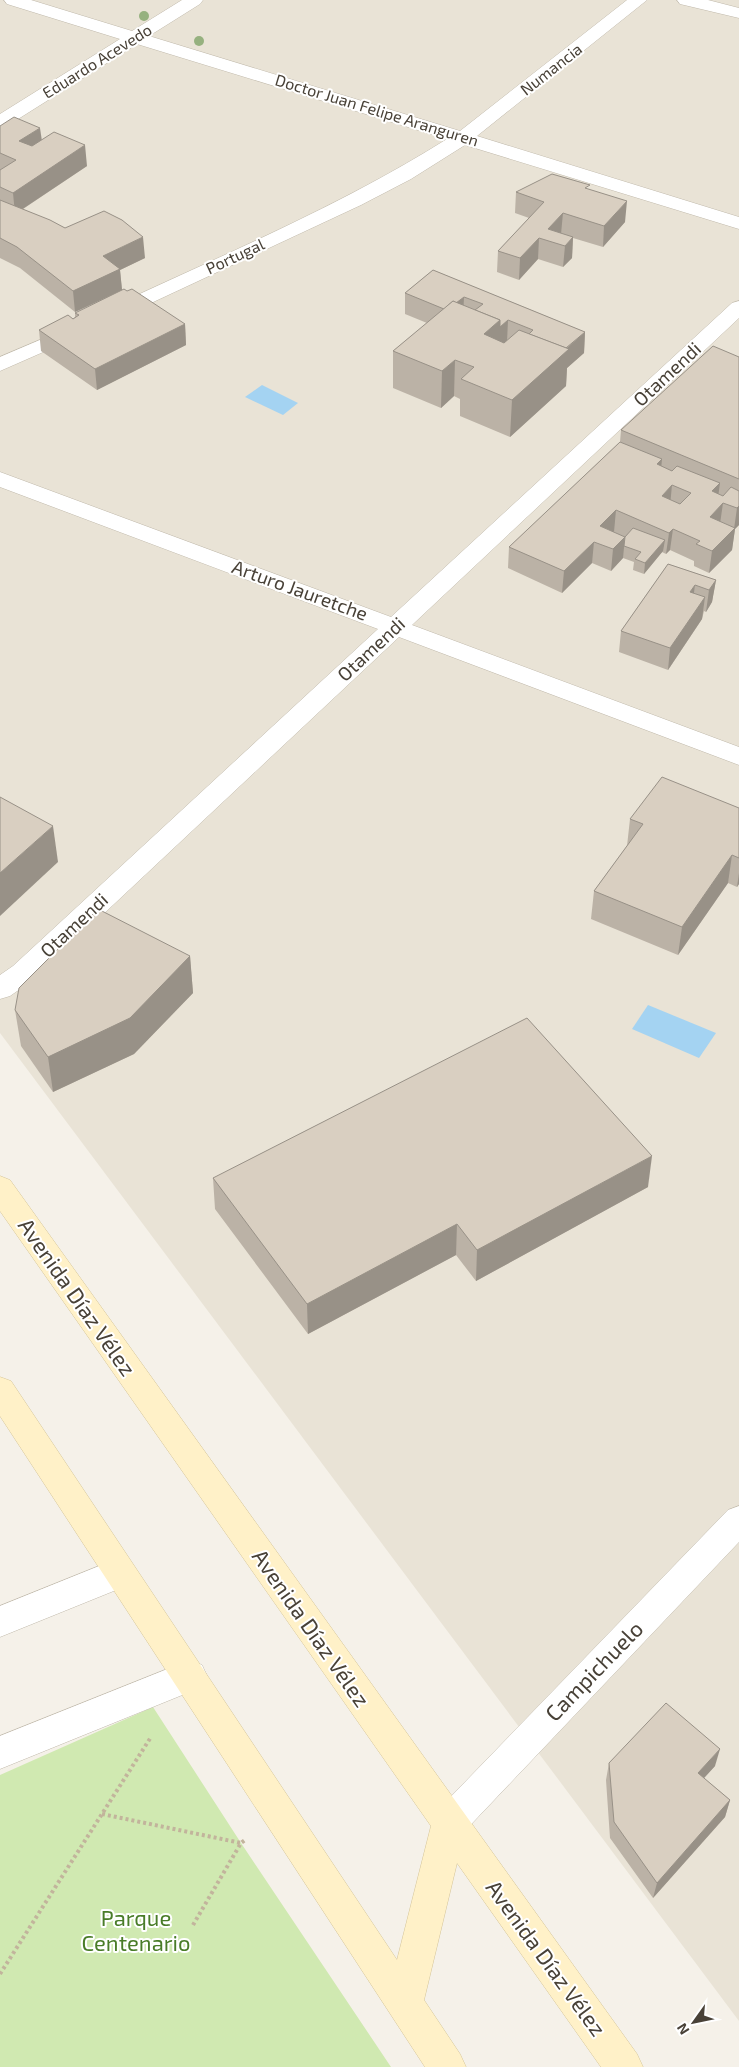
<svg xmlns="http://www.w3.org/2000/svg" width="739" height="2067" viewBox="0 0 739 2067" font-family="'Exo 2',sans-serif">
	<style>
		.residential { fill: #e9e3d6 }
		.green { fill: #d0e9b1 }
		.water { fill: #a4d3f2 }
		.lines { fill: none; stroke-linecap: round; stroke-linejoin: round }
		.service-casing { stroke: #c0b9ab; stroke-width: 1 }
		.minor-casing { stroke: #c0b9ab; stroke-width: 1 }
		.secondary-casing { stroke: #d5c598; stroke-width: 1 }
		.path { stroke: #c2b49c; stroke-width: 4; stroke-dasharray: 3 3; stroke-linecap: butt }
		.service { fill: #fff; fill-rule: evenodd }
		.minor { fill: #fff; fill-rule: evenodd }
		.secondary { fill: #fff1c8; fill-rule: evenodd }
		.tree { fill: #96b17f }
		.wall { fill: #bbb2a6 }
		.shaded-wall { fill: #989187 }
		.building { fill: #d9cfc1; stroke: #989187; fill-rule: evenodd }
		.labels { text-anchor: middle; stroke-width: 4; stroke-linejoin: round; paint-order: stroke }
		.far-street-label { font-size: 16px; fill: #484137; stroke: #fff }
		.street-label { font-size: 19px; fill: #484137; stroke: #fff }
		.near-street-label { font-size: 22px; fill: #484137; stroke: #fff }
		.near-park-label { font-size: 22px; fill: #497c28; stroke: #fff }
	</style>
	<rect width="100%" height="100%" fill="#f5f1e9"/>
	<!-- residential -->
	<polygon class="residential" points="0,0 739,0 739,2021 0,1033"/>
	<!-- green -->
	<polygon class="green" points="153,1707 241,1843 391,2067 0,2067 0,1775"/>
	<!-- water -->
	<g class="water">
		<polygon points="262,385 298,403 283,415 245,397"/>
		<polygon points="648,1005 716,1033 699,1058 632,1029"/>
	</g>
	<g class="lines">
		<!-- service casing -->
		<g class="service-casing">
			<g id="service">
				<polygon points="119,1558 131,1562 135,1573 131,1584 0,1637 0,1606"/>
				<polygon points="190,1660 202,1665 207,1676 202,1687 0,1769 0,1736"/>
			</g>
		</g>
		<!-- minor casing -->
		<g class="minor-casing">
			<g id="minor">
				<path d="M4,0H31L132,31L182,0H203L200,4L149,36L460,131L627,0H647L477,136L739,217V229L465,145L411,179L361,205L119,318L112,320L105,318L102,314L105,310C220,256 339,207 447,139L137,44L7,126L0,128V114L120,39L7,4Z"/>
				<polygon points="677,0 708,0 739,8 739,18 680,4"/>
				<polygon points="739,301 739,318 412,625 739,747 739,765 399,637 33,980 10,996 0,999 0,975 13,966 378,629 0,487 0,472 391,617 732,303"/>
				<polygon points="75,325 82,327 85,331 82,335 0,371 0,357"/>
				<polygon points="739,1506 739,1542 461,1835 449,1840 437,1835 431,1823 437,1811 728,1510"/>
			</g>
		</g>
		<!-- secondary casing -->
		<g class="secondary-casing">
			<polygon id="secondary" points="0,1176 10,1180 637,2054 643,2067 601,2067 457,1863 424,2000 460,2054 466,2067 425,2067 0,1416 0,1377 11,1381 397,1960 431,1826 0,1211"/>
		</g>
		<!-- path -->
		<g class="path">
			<polyline points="102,1814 241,1843"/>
			<polyline points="193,1925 241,1843 245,1840"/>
			<polyline points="0,1974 151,1737"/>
		</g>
		<!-- service -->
		<use href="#service" class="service"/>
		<!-- minor -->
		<use href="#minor" class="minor"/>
		<!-- secondary -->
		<use href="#secondary" class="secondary"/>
	</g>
	<!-- trees -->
	<g class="tree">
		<circle cx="144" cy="16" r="5"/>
		<circle cx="199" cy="41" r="5"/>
	</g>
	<!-- wall -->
	<g class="wall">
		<polygon points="0,126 42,140 87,166 23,209 65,228 145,258 120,270 122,290 185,324 186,345 97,390 41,351 39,330 73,319 75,317 75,313 104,299 75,312 20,268 0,258"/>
		<polygon points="589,190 625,222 603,247 573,238 572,258 563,267 538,259 519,280 497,272 498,251 529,218 515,213 516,192"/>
		<polygon points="433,270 585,332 584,353 567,368 566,386 510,437 460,416 460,399 454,396 441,408 393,388 393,351 427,323 405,314 405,293"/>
		<polygon points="739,357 739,525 735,529 732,550 709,573 694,566 694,561 670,550 666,554 662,552 644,574 633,570 634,562 623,558 611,571 592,563 562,593 508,568 509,547 620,442 621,430"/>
		<polygon points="668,564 716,580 712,602 706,612 704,611 702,619 668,670 619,652 621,631"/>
		<polygon points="739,808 739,884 737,887 728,883 678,955 591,919 594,891 627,846 630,819"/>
		<polygon points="190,956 193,993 134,1054 53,1092 21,1046 15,1010"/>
		<polygon points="213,1178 648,1187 476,1281 456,1255 308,1334 215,1209"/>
		<polygon points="609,1763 715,1766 704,1778 730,1800 725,1817 653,1898 610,1838 606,1780"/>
	</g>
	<!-- shaded-wall -->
	<g class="shaded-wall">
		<polygon points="40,128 43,148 22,162 19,141"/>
		<polygon points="85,145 87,166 15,214 13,193"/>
		<polygon points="627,201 625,222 603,247 604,226"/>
		<polygon points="563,213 561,234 548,229"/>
		<polygon points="143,237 145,258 120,270 122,290 75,312 73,291 103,256"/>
		<polygon points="573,237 572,258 563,267 565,246"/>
		<polygon points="539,238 538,259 519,280 520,258"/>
		<polygon points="464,297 463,318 447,310"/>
		<polygon points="500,320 508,320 507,342 482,371 484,334"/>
		<polygon points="185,324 186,345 97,390 95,369"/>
		<polygon points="585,332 584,353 567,368 566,386 510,437 512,400 556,358"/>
		<polygon points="455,360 454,396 441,408 442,371"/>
		<polygon points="662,459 660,481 657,464"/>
		<polygon points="720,483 717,505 712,491"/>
		<polygon points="672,485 670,506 662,496"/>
		<polygon points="723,503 720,524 710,517"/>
		<polygon points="739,506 739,525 735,529 732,550 709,573 712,551 734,529 737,508"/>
		<polygon points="616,510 614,532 600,526"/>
		<polygon points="673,529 670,550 666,554 669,533"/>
		<polygon points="625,537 623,558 611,571 613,549"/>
		<polygon points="665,540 663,551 644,574 645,563"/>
		<polygon points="594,542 592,563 562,593 564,571"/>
		<polygon points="716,580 712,602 706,612 709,590"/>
		<polygon points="695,585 692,607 690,592"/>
		<polygon points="705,597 702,619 668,670 670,648"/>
		<polygon points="53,826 58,862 0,916 0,873"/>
		<polygon points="732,855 728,883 678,955 682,927"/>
		<polygon points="739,873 739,884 737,887"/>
		<polygon points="190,956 193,993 134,1054 53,1092 48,1057"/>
		<polygon points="652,1156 648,1187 476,1281 477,1250"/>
		<polygon points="457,1224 456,1255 308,1334 307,1304"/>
		<polygon points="720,1749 715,1766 694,1789 698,1773"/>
		<polygon points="730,1800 725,1817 653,1898 657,1883"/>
	</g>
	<!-- building -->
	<g class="building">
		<polygon points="14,117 40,128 19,141 32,146 54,132 85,145 13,193 0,187 0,170 16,160 0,153 0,126"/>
		<polygon points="552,174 590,185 585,188 627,201 604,226 563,213 548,229 573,237 565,246 539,238 520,258 498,251 544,202 516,192"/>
		<polygon points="0,200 50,220 65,228 104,211 122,220 143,237 103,256 120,269 73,291 17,247 0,238"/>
		<polygon points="433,270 585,332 566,348 529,334 533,330 508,320 500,327 500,320 475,310 483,304 464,297 456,303 453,301 444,309 405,293"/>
		<polygon points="124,289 127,291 132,289 185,324 95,369 39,330 68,315 73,319 79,315 75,313"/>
		<polygon points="453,301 500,320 484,334 504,343 519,330 569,349 512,400 461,379 474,367 455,360 442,371 393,351"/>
		<polygon points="713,346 739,357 739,479 621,430"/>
		<path d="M620,442L662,459L657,464L672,471L677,466L720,483L712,491L723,496L731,487L739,491V506L737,508L723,503L710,517L735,528L712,551L696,544L700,541L673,529L669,533L616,510L600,526L625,537L613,549L594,542L564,571L509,547ZM672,485L691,493L680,504L662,496Z"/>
		<polygon points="633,528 665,540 645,563 635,559 641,552 624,546 625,537"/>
		<polygon points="668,564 716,580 709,590 695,585 690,592 705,597 670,648 621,631"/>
		<polygon points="662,777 739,808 739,858 732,855 682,927 594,891 643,824 630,819"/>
		<polygon points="0,797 53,826 0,873"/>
		<polygon points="98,909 190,956 130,1018 48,1057 15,1010 19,988"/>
		<polygon points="527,1018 652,1156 477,1250 457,1224 307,1304 213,1178"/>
		<polygon points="666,1703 720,1749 698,1773 730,1800 657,1883 614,1822 609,1763"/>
	</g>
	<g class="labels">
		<!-- far-street labels -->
		<g class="far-street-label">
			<text transform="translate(97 61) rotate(-32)" y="6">Eduardo Acevedo</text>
			<text transform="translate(551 69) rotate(-38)" y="6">Numancia</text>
			<text transform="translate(377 110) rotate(17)" y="6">Doctor Juan Felipe Aranguren</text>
			<text transform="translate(235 256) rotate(-25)" y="6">Portugal</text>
		</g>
		<!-- street labels -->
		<g class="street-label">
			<text transform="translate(667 374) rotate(-43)" y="7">Otamendi</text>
			<text transform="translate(300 590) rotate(20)" y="7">Arturo Jauretche</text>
			<text transform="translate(371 649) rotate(-43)" y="7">Otamendi</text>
			<text transform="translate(74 925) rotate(-43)" y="7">Otamendi</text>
		</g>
		<!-- near-street labels -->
		<g class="near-street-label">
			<text transform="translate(77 1297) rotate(55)" y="8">Avenida Díaz Vélez</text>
			<text transform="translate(311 1628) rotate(55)" y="8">Avenida Díaz Vélez</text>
			<text transform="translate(594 1671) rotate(-46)" y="8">Campichuelo</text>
			<text transform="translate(546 1958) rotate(54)" y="8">Avenida Díaz Vélez</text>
		</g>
		<!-- near-park labels -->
		<g class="near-park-label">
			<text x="136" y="1926">Parque<tspan x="136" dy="25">Centenario</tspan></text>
		</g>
	</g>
	<!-- north arrow -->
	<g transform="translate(694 2022) rotate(237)" stroke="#ffffff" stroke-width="4" paint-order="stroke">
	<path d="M0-4L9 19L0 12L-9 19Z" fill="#484137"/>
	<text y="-8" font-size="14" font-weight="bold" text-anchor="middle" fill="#484137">N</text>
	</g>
</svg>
